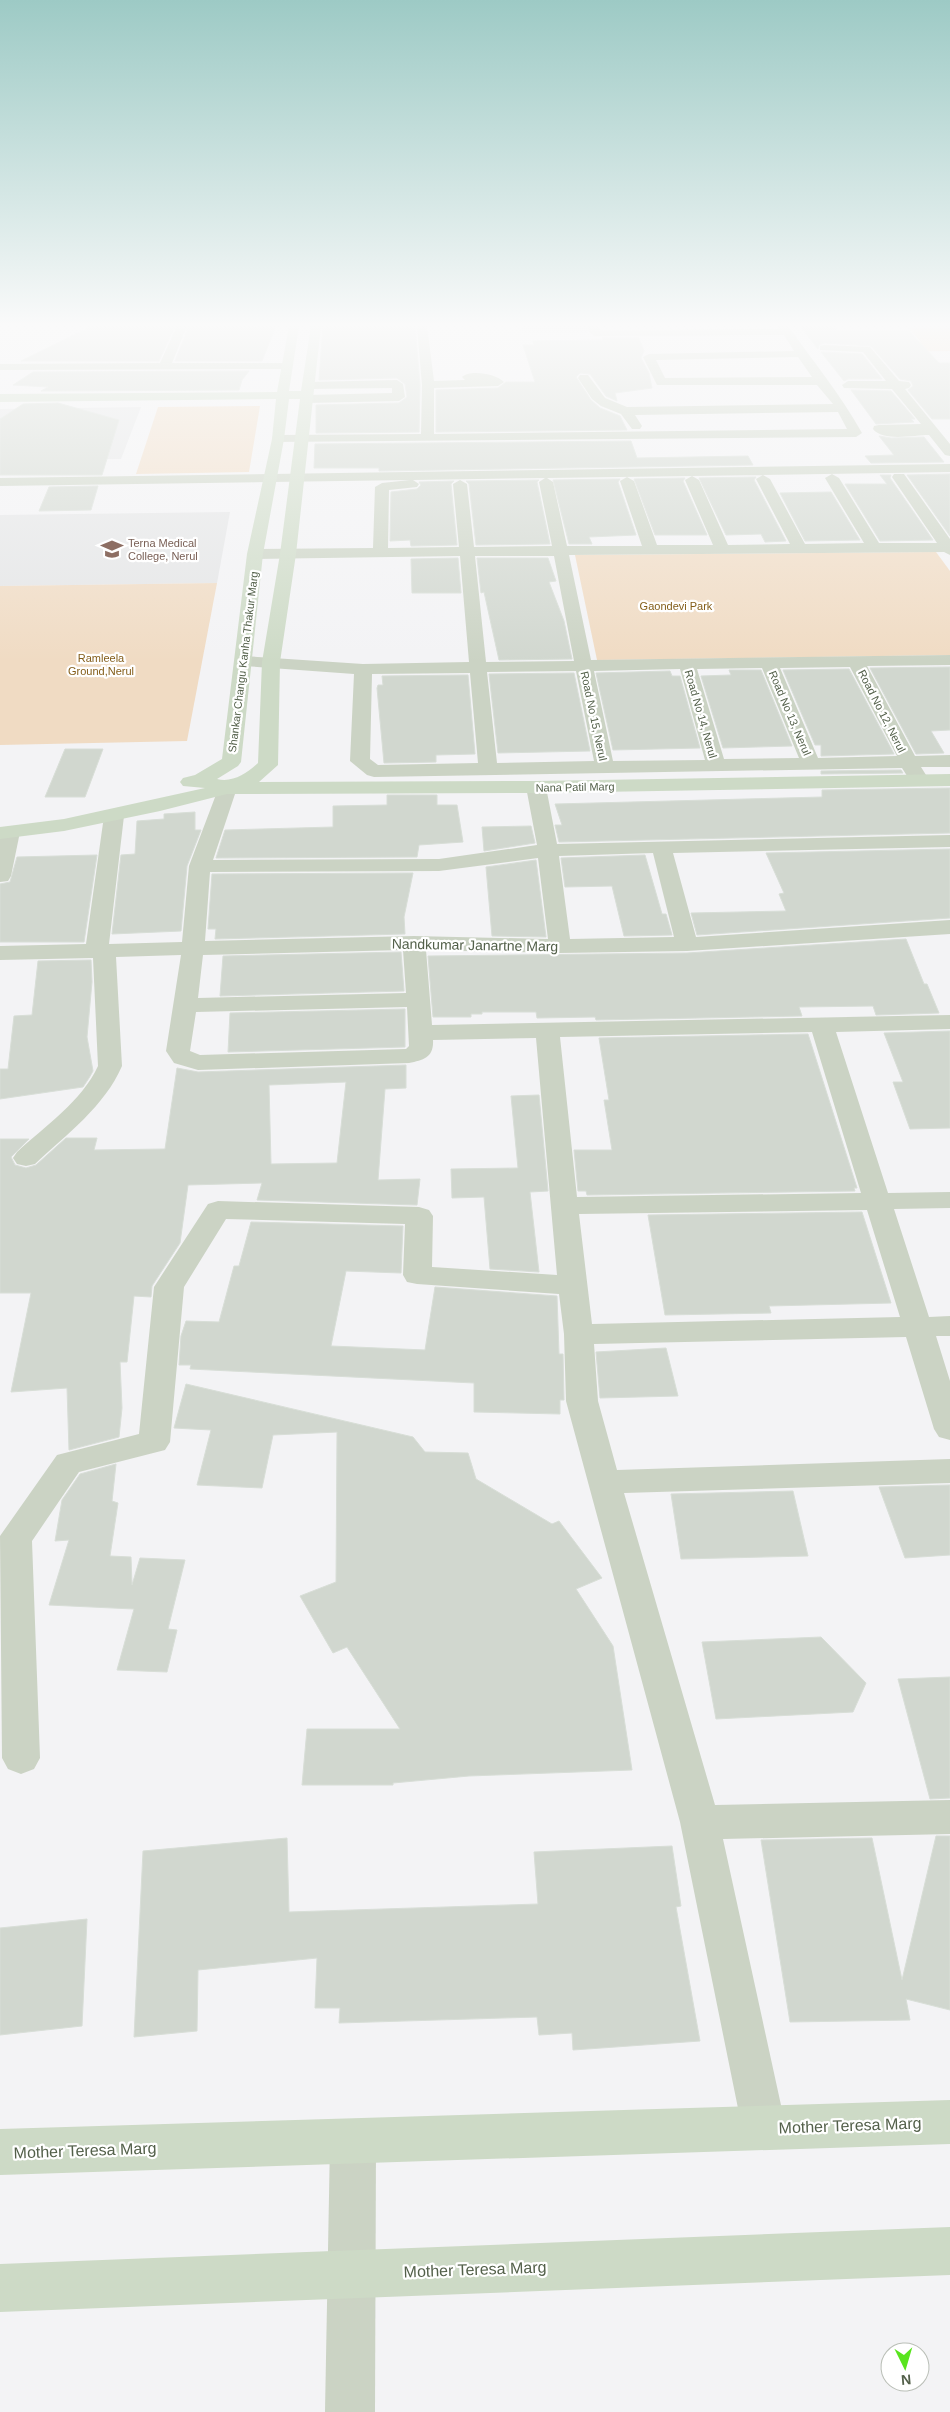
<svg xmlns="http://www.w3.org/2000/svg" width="950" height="2412" viewBox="0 0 950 2412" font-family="Arial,sans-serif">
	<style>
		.education { fill: #e4e5e6 }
		.green { fill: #f0dbc3 }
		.building { fill: #d1d7cf; stroke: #d8ded7; fill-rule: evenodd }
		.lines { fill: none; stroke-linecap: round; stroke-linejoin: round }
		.street { fill: #cbd3c4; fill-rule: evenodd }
		.secondary { fill: #cddac6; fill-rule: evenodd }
		.labels { text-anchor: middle; stroke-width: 4.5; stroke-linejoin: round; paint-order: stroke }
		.far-education-label { font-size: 11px; fill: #785e54; stroke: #fff; text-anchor: start }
		.far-park-label { font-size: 11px; fill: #835d19; stroke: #fff }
		.far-street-label { font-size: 11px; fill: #53604a; stroke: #fff }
		.street-label { font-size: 14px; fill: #53604a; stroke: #fff }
		.near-street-label { font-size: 16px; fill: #53604a; stroke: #fff }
	</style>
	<rect width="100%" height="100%" fill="#f3f3f5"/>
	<!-- education -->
	<g class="education">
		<polygon points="521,326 586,326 589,332 523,333"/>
		<polygon points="141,407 121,459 0,460 0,409"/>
		<polygon points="230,512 217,583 0,586 0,515"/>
	</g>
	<!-- green -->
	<g class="green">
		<polygon points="950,326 950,351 882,352 874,342 921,342 908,327"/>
		<polygon points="260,406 249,472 136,474 158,407"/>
		<polygon points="936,552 950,571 950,655 597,660 575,555"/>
		<polygon points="217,583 187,741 0,745 0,586"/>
	</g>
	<!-- building -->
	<g class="building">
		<polygon points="92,326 175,326 159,361 21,361"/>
		<polygon points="189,326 276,326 262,361 175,361"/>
		<polygon points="323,326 415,326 420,385 419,432 316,433 316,405 399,403 407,397 405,384 397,378 319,380"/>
		<polygon points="800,326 833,326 837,331 908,330 939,363 950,363 950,419 932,419 908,390 913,386 911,381 900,379 871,346 824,343 819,345 818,349"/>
		<polygon points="602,338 639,338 644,351 641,358 649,373 652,388 615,393 617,401 606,396 590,374 580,373 576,377 591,400 600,408 620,416 627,430 436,432 436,390 498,388 506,382 535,382 523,345 534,345 533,341 603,340"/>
		<polygon points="821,352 862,354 882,379 848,379 844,381"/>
		<polygon points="249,371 242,380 239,390 41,391 48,387 13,385 33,372"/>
		<polygon points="851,390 891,391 915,419 911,419 914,422 876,424"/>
		<polygon points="58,403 119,420 102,475 0,475 0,419 23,404"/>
		<polygon points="879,436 891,438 924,437 944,462 871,463 865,456 894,455"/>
		<polygon points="631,441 637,458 748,456 753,465 379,471 379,468 314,468 315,444"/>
		<polygon points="950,474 950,536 907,475"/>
		<polygon points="880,475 891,475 890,478 933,540 880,541 845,484 887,484"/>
		<polygon points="756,477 754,480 786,541 765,542 761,534 726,535 699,478"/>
		<polygon points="685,478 683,481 707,535 655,535 634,479"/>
		<polygon points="620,479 618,482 636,535 589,537 592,544 569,544 553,480"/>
		<polygon points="539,480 537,482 550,544 476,545 469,484 466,481"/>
		<polygon points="454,481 451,484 457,545 411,546 410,540 390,541 391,492 417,489 421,485 419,482"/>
		<polygon points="98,486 91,510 39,511 49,487"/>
		<polygon points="831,492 860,540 805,541 780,493"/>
		<polygon points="458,558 461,593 412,593 411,559"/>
		<polygon points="477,558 548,558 556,581 549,582 564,621 572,659 499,660 484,592 481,593"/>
		<polygon points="950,667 950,730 931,731 944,753 916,754 870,668"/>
		<polygon points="849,669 894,754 821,756 821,745 815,745 783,670"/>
		<polygon points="729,670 761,670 792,746 723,748 701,676 731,675"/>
		<polygon points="670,671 672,676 680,676 700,748 613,750 596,673"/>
		<polygon points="574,673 590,751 498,753 489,674"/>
		<polygon points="468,675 475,754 436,755 436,762 384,763 377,688 378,685 383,685 382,676"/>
		<polygon points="65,749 103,749 85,797 45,797"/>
		<polygon points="901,770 903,773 821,774 821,771"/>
		<polygon points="950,788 950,833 559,842 555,825 562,825 555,804 822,797 822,790"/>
		<polygon points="387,795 437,795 437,805 457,805 463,842 419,845 417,857 216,858 225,830 333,827 333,806 387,805"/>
		<polygon points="195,812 195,830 201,830 187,866 181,931 112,934 121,855 135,854 137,821 164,819 164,814"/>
		<polygon points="531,826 535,843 484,851 482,827"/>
		<polygon points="950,849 950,918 697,935 691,913 786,911 779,894 784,893 766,853"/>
		<polygon points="97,855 84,942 0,942 0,884 10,882 17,857"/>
		<polygon points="645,855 662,914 666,914 672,935 624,936 612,886 565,887 561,858"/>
		<polygon points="536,860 546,937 492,936 486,867"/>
		<polygon points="413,873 404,917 405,934 215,939 216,929 208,929 212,874"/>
		<polygon points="906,939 924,984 927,984 939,1013 876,1015 873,1006 799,1007 802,1016 596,1020 595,1017 537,1018 536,1012 482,1012 482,1014 471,1014 471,1017 433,1017 428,956 687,953"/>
		<polygon points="401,952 404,991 220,996 223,956"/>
		<polygon points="91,960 92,982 87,1037 93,1071 89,1078 83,1087 0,1099 0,1069 8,1069 14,1016 32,1015 38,961"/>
		<polygon points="405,1009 405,1047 228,1052 230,1013"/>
		<polygon points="950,1031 950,1128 910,1129 893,1082 903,1082 884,1033"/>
		<polygon points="808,1034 857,1188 854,1188 855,1191 587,1195 586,1191 578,1191 574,1150 612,1150 604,1100 609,1100 599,1038"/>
		<path d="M406,1065V1088L385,1089L378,1180L420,1179L417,1205L257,1200L262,1183L188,1185L180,1243L152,1286L151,1297L134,1296L127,1362H120L122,1408L119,1437L69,1450L67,1388L11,1392L31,1293H0V1139H29L11,1157L15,1165L26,1168L36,1165L66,1138H97L94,1150L165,1149L177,1068L198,1072ZM346,1082L337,1163L271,1164L269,1085Z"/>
		<polygon points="539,1095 548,1191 530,1192 539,1272 490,1269 484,1197 452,1198 451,1169 518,1168 511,1096"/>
		<polygon points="862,1212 891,1303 769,1306 771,1313 665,1315 648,1215"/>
		<polygon points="251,1222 403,1226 401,1273 346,1271 331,1346 425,1350 435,1287 557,1296 559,1354 563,1354 564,1400 560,1400 560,1414 474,1412 474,1383 190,1369 191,1365 179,1365 181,1336 186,1321 219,1322 234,1266 239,1266"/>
		<polygon points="666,1348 678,1396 600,1398 596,1352"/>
		<polygon points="186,1384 413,1437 425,1452 468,1453 476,1479 552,1524 559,1521 602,1578 576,1589 613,1646 632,1770 469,1776 393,1783 393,1785 302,1785 307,1729 400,1729 347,1647 333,1653 300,1596 336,1582 337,1432 273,1435 262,1488 197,1485 211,1430 174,1428"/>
		<polygon points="116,1464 112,1501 118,1503 110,1556 131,1557 132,1585 140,1558 185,1560 168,1629 177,1630 167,1672 117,1670 134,1609 49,1605 69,1540 55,1541 62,1500 80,1474"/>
		<polygon points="950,1485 950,1555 905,1558 879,1487"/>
		<polygon points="793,1491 808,1556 681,1559 671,1494"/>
		<polygon points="821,1637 866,1683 853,1712 716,1719 702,1642"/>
		<polygon points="950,1677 950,1798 930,1799 898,1679"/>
		<polygon points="936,1836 950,1836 950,2010 906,1999 910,2020 790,2022 761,1840 872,1838 902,1980"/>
		<polygon points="287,1838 289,1912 538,1904 534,1852 672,1846 681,1906 676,1907 700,2041 573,2050 572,2033 539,2035 537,2017 339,2023 340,2008 315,2008 317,1958 198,1970 197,2031 134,2037 143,1851"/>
		<polygon points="87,1919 82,2026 0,2035 0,1928"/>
	</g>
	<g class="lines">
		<!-- street -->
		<g class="street">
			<polygon points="177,326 187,326 172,363 286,363 292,366 286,369 0,370 0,364 160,363"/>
			<path d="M417,326H427L434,381L465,380L462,377C470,369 497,374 504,382L498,386L434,388V434L847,429L838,412L635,415L642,426L640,429H632L621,414L601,406L592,399L578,378L580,375H588L605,398L627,407L833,404L817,385H657L643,357L649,354L794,351L784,335L595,336L590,333L588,326H598L600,330L779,329L778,326H788C813,361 841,395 862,433L856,437L273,442L272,439L273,436L278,435L421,434L422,385ZM798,357L812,377L665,378L656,360Z"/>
			<path d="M824,345L870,347L899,381L909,382L911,385L909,388L905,389L950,444V456L945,455L929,435C914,435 883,442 873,429L874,426L879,425L921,424L892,389L844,388L842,385L848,381H886L863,352L820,350V346Z"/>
			<polygon points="397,380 403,384 405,397 399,401 307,403 301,399 307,395 392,393 392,388 305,389 303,386 305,383 309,382"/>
			<path d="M950,464V472L692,476L699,480L728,545L790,544L756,479L763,475L770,479L805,544L864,543L825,478L832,474L839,478L879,543H937L892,477L894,474H904L950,539V555L944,552L569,555L591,660L950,655V665L867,666L915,756L950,755V767H921L926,775L923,779L916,781L909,779L902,768L374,777L367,775L350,761L354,674L244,666L238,665L235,661L238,657L244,656L363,664L469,662L460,556L255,559L247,554L255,549L373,548L375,487L382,483L410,480L0,486V478ZM692,476L685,480L713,545H657L634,481L627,477L620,481L642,546H567L553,482L547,478ZM545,478L539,482L552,546L474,547L467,484L460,480L453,484L459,547L388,548L389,490L417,487L419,484L413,480ZM475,556H554L574,661L486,662ZM850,667L897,756L818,758L780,668ZM762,668L799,758L724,759L697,669ZM680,669L705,760L613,761L594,671ZM576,671L594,761L497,763L487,672ZM470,673L478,763L378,765L370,759L372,674Z"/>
			<path d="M536,781L543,783L546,787L557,844L950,835V847L673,853L696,937L950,920V934L687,951L560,953L426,950L432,1025L950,1015V1029L836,1032L888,1193L950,1192V1208L894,1209L929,1317L950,1316V1336H936L950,1381V1440L939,1437L934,1429L906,1337L594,1344L598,1401L617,1470L950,1459V1483L624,1493L715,1805L950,1800V1834L723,1839L786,2128L780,2144L764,2150L748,2144L742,2128L680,1822L566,1401L564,1334L559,1294L417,1284L407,1282L403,1275L405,1224L226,1219L184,1287L170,1442L165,1450L79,1472L32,1541L40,1758L34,1769L21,1774L8,1769L2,1758L0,1536L57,1455L139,1434L154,1287L208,1204L218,1201L419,1207L429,1210L433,1216L432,1267L557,1275L536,1038L433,1040C434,1057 424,1060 409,1063L198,1070L174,1063L166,1051L181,955L116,957L122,1066C105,1106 66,1135 35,1164L26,1166L17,1164L13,1158L17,1152C44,1127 82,1101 98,1066L93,958L0,960V946L86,944L104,816L107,812L114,810L121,812L124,816L109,944L182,942L189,866L220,784L227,782L234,784L237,788L213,860L439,859L537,845L526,787L529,783ZM653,853L674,937L570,939L559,856ZM538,858L548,939L414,936L205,941L210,872L439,871ZM403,950L406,993L198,998L203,955ZM407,1007L409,1046L406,1049L200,1055L190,1051L196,1012ZM812,1032L861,1193L577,1197L560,1037ZM867,1210L900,1317L592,1324L579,1214Z"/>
			<polygon points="10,826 17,828 20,832 11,876 8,881 0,882 0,832 3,828"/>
			<polygon points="353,2119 369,2126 376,2142 375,2412 325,2412 330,2142 337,2126"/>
		</g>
		<!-- secondary -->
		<g class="secondary">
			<path d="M289,326H299L289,391H301L311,326H321L296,554L280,662L278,765L259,782L536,781L950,774V786L536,793L227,794L160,811L64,831L0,839V827L64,819L205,788L183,786L180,782L183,778L195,775L222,759L247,554L272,439L276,399L0,402V394L277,392ZM289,399H300L280,554L262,662L258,763C247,773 233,783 217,779L238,766L241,762L263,554L284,439Z"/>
			<polygon points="950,2100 950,2144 0,2175 0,2129"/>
			<polygon points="950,2227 950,2275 0,2312 0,2264"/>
		</g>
	</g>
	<!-- sky -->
	<linearGradient id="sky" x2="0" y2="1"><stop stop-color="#9dcac5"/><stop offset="0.49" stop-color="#fafafa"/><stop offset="1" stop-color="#fafafa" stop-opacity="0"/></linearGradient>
	<rect width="950" height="663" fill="url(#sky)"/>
	<!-- icons -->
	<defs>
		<g id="university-bare" transform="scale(1.725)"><path d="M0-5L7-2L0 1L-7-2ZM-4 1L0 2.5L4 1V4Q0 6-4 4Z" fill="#8d6e63" stroke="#fff" stroke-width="2.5" paint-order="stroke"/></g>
	</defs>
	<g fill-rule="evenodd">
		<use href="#university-bare" x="112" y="549"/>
	</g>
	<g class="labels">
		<!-- far-education labels -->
		<g class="far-education-label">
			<text x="128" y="547">Terna Medical<tspan x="128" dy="13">College, Nerul</tspan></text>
		</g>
		<!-- far-park labels -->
		<g class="far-park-label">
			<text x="676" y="610">Gaondevi Park</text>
			<text x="101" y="662">Ramleela<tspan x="101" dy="13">Ground,Nerul</tspan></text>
		</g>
		<!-- far-street labels -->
		<g class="far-street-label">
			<text transform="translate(243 662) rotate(-83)" y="4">Shankar Changu Kanha Thakur Marg</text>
			<text transform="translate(882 711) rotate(63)" y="4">Road No 12, Nerul</text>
			<text transform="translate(790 713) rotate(67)" y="4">Road No 13, Nerul</text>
			<text transform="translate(701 714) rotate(74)" y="4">Road No 14, Nerul</text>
			<text transform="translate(594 716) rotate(78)" y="4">Road No 15, Nerul</text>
			<text transform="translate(575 787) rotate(-1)" y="4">Nana Patil Marg</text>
		</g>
		<!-- street labels -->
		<g class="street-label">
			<text transform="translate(475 945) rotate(1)" y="5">Nandkumar Janartne Marg</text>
		</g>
		<!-- near-street labels -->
		<g class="near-street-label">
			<text transform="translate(850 2125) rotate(-2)" y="6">Mother Teresa Marg</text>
			<text transform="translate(85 2150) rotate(-2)" y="6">Mother Teresa Marg</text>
			<text transform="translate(475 2269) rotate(-2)" y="6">Mother Teresa Marg</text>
		</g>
	</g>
	<!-- north arrow -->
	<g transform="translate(905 2367) rotate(175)"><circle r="24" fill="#ffffff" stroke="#babfb7"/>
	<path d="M0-4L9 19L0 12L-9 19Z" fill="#59e41e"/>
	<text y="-8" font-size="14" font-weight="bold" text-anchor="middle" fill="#53604a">N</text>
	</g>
</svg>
